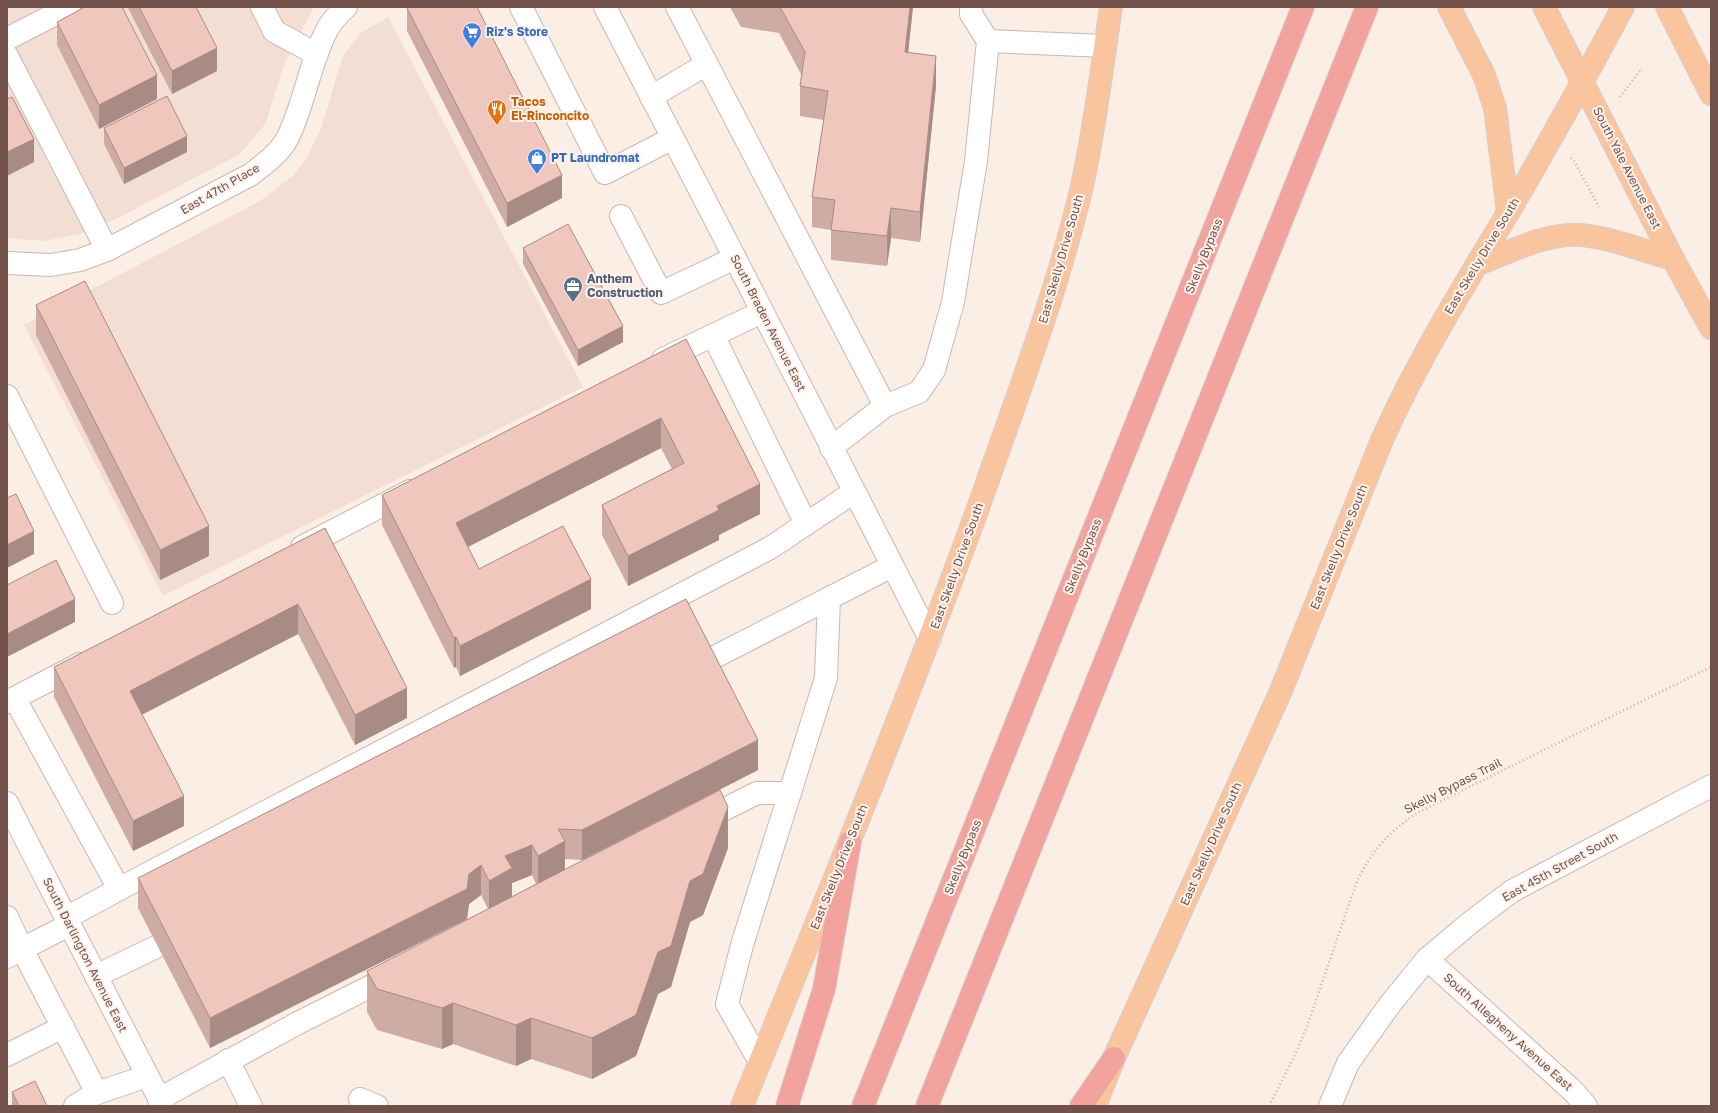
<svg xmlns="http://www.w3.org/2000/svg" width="1718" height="1113" viewBox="0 0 1718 1113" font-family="'Golos Text',sans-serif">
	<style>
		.residential { fill: #f3ded3 }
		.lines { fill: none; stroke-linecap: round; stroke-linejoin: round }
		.minor-casing { stroke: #ceb6ae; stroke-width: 24 }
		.major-casing { stroke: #d8cecd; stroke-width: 24 }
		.highway-casing { stroke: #d8cecd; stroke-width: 24 }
		.path { stroke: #d4aaa0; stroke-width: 2.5; stroke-dasharray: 1 3; stroke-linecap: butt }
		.minor { stroke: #fff; stroke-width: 22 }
		.major { stroke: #f8c59f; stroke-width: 22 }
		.highway { stroke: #f3a39d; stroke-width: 22 }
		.wall { fill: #ceaba3; fill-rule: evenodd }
		.shaded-wall { fill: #a88b84 }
		.building { fill: #f0c7bd; stroke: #a88b84 }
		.labels { text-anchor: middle; stroke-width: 4; stroke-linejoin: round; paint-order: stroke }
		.shop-label { font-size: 12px; font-weight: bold; fill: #366cbe; stroke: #fef3ea; text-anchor: start }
		.food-label { font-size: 12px; font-weight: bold; fill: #c56008; stroke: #fef3ea; text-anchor: start }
		.street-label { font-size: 12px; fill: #73514b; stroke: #fef3ea }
		.service-label { font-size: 12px; font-weight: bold; fill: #4e5e75; stroke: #fef3ea; text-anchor: start }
	</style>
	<rect width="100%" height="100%" fill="#fbeee4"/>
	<!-- residential -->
	<g class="residential">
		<polygon points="7,7 314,7 283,67 266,123 240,154 118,218 80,234 44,241 7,238"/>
		<polygon points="388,17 583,387 163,596 24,325 260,201 293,176 307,157 321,129 343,56 361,33"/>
	</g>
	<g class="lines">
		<!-- minor casing -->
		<g class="minor-casing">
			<g id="minor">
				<polyline points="262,7 274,31 316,54"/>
				<polyline points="521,7 605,173 673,138"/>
				<polyline points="605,7 735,258 930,639"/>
				<polyline points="677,7 885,406"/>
				<polyline points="7,39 69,7"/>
				<polyline points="988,41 1105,46"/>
				<polyline points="7,56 107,250"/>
				<polyline points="651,97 707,64"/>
				<polyline points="621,216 661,293 735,258"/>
				<path d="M7,263L51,265L80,260L107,250L250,175C263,165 278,155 287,139C305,104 309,63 328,28C332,20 340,13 346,7"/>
				<polyline points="713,335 806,524"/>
				<polyline points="663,359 762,312"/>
				<polyline points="7,396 112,603"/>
				<polyline points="831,448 885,406 919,392 934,370 953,302 976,161 988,41 971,14 971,7"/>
				<polyline points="302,547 410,491"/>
				<polyline points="703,663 892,566"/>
				<polyline points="15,699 119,889"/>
				<polyline points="7,702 80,664"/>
				<polyline points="7,803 163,1106"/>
				<polyline points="701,821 757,793 790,793"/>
				<polyline points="7,917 22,949 7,957"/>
				<polyline points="66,918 147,874 770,548 854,492"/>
				<polyline points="69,925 22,949 97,1093 75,1106"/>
				<polyline points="1427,959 1574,1092 1586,1106"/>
				<polyline points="96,976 158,946"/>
				<polyline points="7,1055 63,1027"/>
				<polyline points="228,1060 251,1106"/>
				<polyline points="760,1062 727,1004 742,945 826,678 829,598"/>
				<polyline points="97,1093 147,1076"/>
				<polyline points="159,1099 298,1023 393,975"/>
				<polyline points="360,1099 377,1106"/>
				<polyline points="1330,1106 1348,1063 1391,1003 1427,959 1471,922 1512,891 1711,786"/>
			</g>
		</g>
		<!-- major casing -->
		<g class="major-casing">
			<g id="major">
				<polyline points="1449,7 1484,75 1495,108 1508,212"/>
				<polyline points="1544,7 1673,259 1711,328"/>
				<polyline points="1667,7 1711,94"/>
				<path d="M1476,265C1507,253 1547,232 1581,235C1612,238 1643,251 1673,259"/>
				<path d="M742,1106C824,904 908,702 982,497C1018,394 1057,292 1082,186C1095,127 1102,67 1111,7"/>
				<path d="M1095,1106L1114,1058L1280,693L1382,440C1418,360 1463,287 1508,213C1548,145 1586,76 1623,7"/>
			</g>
		</g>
		<!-- highway casing -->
		<g class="highway-casing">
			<g id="highway">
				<polyline points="787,1106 824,989 850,842"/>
				<polyline points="863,1106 1303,7"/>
				<polyline points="927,1106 1367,7"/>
				<polyline points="1081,1106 1114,1058"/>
			</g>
		</g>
		<!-- path -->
		<g class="path">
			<polyline points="1620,97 1642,68"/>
			<polyline points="1571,158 1574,161 1599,207"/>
			<path d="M1269,1106L1296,1053L1309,1021L1357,881C1373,849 1388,833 1417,813L1711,667"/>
		</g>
		<!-- minor -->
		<use href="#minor" class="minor"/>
		<!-- major -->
		<use href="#major" class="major"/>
		<!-- highway -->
		<use href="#highway" class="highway"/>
	</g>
	<!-- wall -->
	<g class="wall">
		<polygon points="128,7 196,7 217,71 172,94 128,8"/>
		<polygon points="730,7 913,7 908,52 936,86 920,242 891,238 887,266 831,260 831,230 812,227 812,197 824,120 800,116 800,86 802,76 779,33 741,27"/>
		<polygon points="407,8 562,198 507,227 407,31"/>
		<polygon points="57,22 157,99 99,129 57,45"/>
		<polygon points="104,128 187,152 124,184 104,144"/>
		<polygon points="523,248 623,342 578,366 523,264"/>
		<polygon points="36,305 209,556 160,580 36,335"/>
		<polygon points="686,339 760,514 719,535 719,540 628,586 602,535 602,505 672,469 661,448 468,547 479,569 591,609 460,676 456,667 454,668 382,525 382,495"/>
		<polygon points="325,528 407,718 355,745 298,634 142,714 184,826 133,851 54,697 54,667"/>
		<path d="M758,770L582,860L565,859V870L728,848L703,915L690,922L671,987L658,994L636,1056L592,1079L531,1059L516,1066L453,1044L442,1049L377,1030L367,1012V971L488,909L481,895L469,904L467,919L210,1048L138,908V878ZM532,875L536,884L512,897V883Z"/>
		<polygon points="12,1092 47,1106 12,1106"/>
	</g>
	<!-- shaded-wall -->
	<g class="shaded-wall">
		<polygon points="910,7 913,7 905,82 905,52"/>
		<polygon points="217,48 217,71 172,94 172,71"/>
		<polygon points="936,56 936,86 920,242 920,212"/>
		<polygon points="157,75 157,99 99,129 99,105"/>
		<polygon points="187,136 187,152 124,184 124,168"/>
		<polygon points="34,139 34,162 7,176 7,152"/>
		<polygon points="562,175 562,198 507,227 507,203"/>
		<polygon points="891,208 891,238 887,266 887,236"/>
		<polygon points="623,326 623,342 578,366 578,350"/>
		<polygon points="661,418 661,448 456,553 456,523"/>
		<polygon points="760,484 760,514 719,535 719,540 628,586 628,556 717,506"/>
		<polygon points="209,526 209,556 160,580 160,550"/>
		<polygon points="34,531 34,554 7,568 7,545"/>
		<polygon points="591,579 591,609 460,676 460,646"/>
		<polygon points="75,599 75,622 7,657 7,634"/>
		<polygon points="298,604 298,634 130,721 130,691"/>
		<polygon points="456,637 456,667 454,668 454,638"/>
		<polygon points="407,688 407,718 355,745 355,715"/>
		<polygon points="758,740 758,770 582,860 582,830"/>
		<polygon points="184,796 184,826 133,851 133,821"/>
		<polygon points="728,807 728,848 703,915 690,922 671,987 658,994 636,1056 592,1079 592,1038 658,952 690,881"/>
		<polygon points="565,841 565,871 538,886 538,856"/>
		<polygon points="532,845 532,875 512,883 512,898 489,911 489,881 505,856"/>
		<polygon points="481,865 481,895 469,904 467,919 210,1048 210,1018 469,874"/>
		<polygon points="453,1003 453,1044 442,1049 442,1008"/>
		<polygon points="531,1018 531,1059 516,1066 516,1025"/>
	</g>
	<!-- building -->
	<g class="building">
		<polygon points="85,7 122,7 157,75 99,105 57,22"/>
		<polygon points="139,7 196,7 217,48 172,71"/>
		<polygon points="409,7 477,7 562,175 507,203 407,8"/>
		<polygon points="780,7 910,7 905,52 936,56 920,212 891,208 887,236 831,230 835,200 812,197 828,91 800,86 805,52"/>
		<polygon points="167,96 187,136 124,168 104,128"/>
		<polygon points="12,97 34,139 7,152 7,99"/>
		<polygon points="568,224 623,326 578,350 523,248"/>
		<polygon points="85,281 209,526 160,550 36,305"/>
		<polygon points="686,339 760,484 717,506 719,510 628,556 602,505 684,463 661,418 456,523 479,569 563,526 591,579 460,646 456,637 454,638 382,495"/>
		<polygon points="16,494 34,531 7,545 7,498"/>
		<polygon points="325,528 407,688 355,715 298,604 130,691 184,796 133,821 54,667"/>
		<polygon points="56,560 75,599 7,634 7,585"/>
		<polygon points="686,599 758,740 582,830 558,829 565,841 538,856 532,845 505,856 512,868 489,881 481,865 469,874 467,889 210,1018 138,878"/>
		<polygon points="720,790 728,807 703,874 690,881 671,946 658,952 636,1015 592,1038 531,1018 516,1025 453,1003 442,1008 377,989 367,971"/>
		<polygon points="35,1081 47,1106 19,1106 12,1092"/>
	</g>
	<!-- icons -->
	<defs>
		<g id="supermarket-pin" transform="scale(1)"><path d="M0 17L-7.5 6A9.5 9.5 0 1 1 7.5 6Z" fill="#3f7fe0" stroke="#fef3ea"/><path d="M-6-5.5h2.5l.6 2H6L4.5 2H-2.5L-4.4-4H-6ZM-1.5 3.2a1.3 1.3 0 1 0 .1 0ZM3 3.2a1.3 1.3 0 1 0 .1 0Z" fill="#fff"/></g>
		<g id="restaurant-pin" transform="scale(1)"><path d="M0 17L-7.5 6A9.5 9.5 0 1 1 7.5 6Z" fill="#e8710a" stroke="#fef3ea"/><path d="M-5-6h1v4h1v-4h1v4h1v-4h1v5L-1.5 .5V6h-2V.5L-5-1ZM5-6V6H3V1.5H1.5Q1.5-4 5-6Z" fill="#fff"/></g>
		<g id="shop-pin" transform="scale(1)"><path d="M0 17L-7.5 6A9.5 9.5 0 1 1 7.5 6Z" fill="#3f7fe0" stroke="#fef3ea"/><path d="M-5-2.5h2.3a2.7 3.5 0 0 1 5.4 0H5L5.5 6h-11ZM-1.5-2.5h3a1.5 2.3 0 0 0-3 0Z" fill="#fff"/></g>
		<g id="office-pin" transform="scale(1)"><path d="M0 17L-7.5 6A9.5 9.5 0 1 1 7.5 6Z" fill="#5c6f8a" stroke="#fef3ea"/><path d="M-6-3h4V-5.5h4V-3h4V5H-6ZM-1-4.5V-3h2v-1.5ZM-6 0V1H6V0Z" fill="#fff"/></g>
	</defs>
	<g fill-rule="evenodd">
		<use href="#supermarket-pin" x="472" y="32"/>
		<use href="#restaurant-pin" x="497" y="109"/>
		<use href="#shop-pin" x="537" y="158"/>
		<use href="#office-pin" x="573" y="286"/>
	</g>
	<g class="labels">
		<!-- shop labels -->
		<g class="shop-label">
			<text x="486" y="36">Riz's Store</text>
			<text x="551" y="162">PT Laundromat</text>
		</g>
		<!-- food labels -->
		<g class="food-label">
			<text x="511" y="106">Tacos<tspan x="511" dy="14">El-Rinconcito</tspan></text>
		</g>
		<!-- street labels -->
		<g class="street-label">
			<text transform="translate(1627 168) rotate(63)" y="4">South Yale Avenue East</text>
			<text transform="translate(220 189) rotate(-30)" y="4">East 47th Place</text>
			<text transform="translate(1204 256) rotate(-68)" y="4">Skelly Bypass</text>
			<text transform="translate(1482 256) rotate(-59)" y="4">East Skelly Drive South</text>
			<text transform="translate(1061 259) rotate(-74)" y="4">East Skelly Drive South</text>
			<text transform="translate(768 323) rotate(63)" y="4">South Braden Avenue East</text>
			<text transform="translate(1339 547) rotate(-68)" y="4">East Skelly Drive South</text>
			<text transform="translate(1083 556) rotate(-68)" y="4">Skelly Bypass</text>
			<text transform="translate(957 566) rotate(-70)" y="4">East Skelly Drive South</text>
			<text transform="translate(1453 786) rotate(-27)" y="4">Skelly Bypass Trail</text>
			<text transform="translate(1211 844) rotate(-66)" y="4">East Skelly Drive South</text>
			<text transform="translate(963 857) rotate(-68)" y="4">Skelly Bypass</text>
			<text transform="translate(839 867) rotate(-68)" y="4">East Skelly Drive South</text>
			<text transform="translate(1560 867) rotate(-29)" y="4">East 45th Street South</text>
			<text transform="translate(85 955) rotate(63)" y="4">South Darlington Avenue East</text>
			<text transform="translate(1508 1032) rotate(42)" y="4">South Allegheny Avenue East</text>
		</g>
		<!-- service labels -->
		<g class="service-label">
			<text x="587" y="283">Anthem<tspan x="587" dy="14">Construction</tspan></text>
		</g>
	</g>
	<!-- border -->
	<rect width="1718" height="1113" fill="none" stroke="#73514b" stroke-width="16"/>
</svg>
